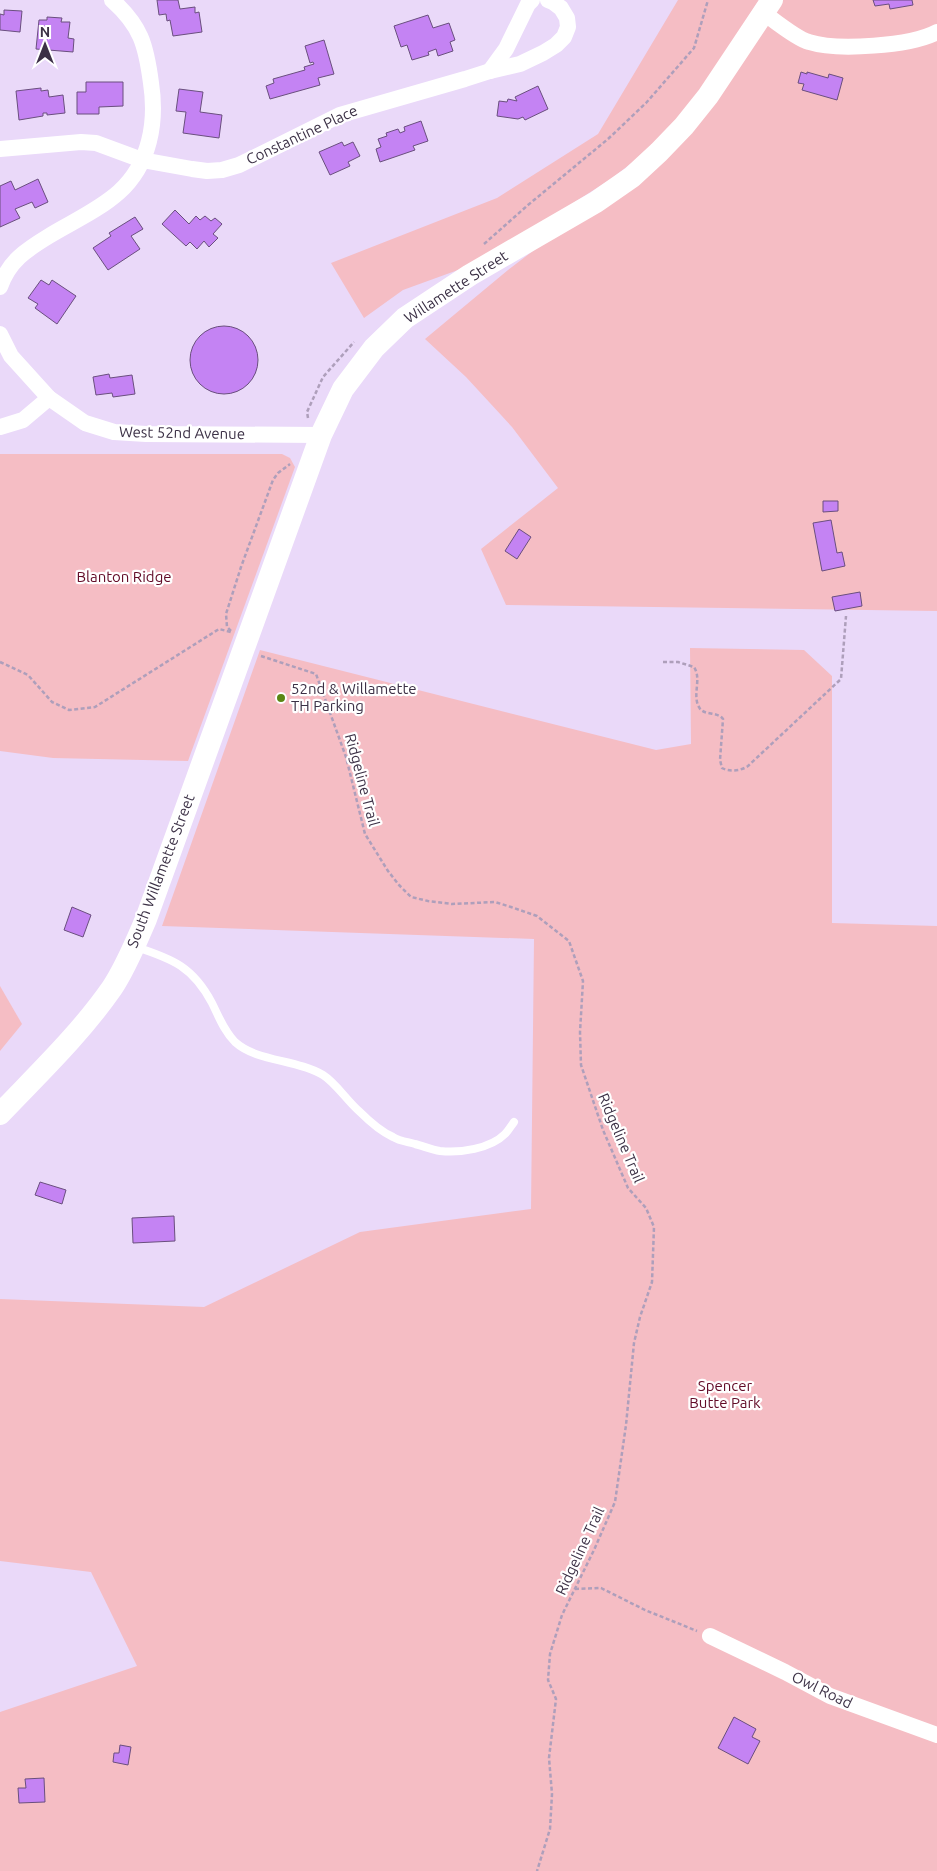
<svg xmlns="http://www.w3.org/2000/svg" width="937" height="1871" viewBox="0 0 937 1871" font-family="Ubuntu,sans-serif">
	<style>
		.green { fill: #f5bdc4 }
		.building { fill: #c483f3; stroke: #6a4f7e }
		.lines { fill: none; stroke-linecap: round; stroke-linejoin: round }
		.path { stroke: #ae9fbb; stroke-width: 2.5; stroke-dasharray: 4 2.5; stroke-linecap: butt }
		.service { stroke: #fff; stroke-width: 8 }
		.minor { stroke: #fff; stroke-width: 16 }
		.secondary { stroke: #fff; stroke-width: 22 }
		.poi-dot { fill: #5a8613; stroke: #fff; stroke-width: 2 }
		.labels { text-anchor: middle; stroke-width: 4.5; stroke-linejoin: round; paint-order: stroke }
		.street-label { font-size: 15px; fill: #3c3146; stroke: #fff }
		.park-label { font-size: 15px; fill: #620b27; stroke: #fff }
		.poi-label { font-size: 15px; fill: #3c3146; stroke: #fff; text-anchor: start }
	</style>
	<rect width="100%" height="100%" fill="#ead9f9"/>
	<!-- green -->
	<g class="green">
		<polygon points="678,0 759,0 702,88 660,141 611,179 548,219 469,266 403,290 364,318 331,263 497,198 598,134"/>
		<polygon points="772,0 937,0 937,611 506,605 481,549 558,488 512,427 466,377 425,339 508,270 644,166"/>
		<polygon points="0,454 282,454 290,458 295,467 188,761 53,758 0,751"/>
		<polygon points="690,648 804,650 832,676 832,923 937,926 937,1871 0,1871 0,1712 137,1666 91,1572 0,1561 0,1299 204,1307 360,1232 531,1209 534,939 162,926 260,650 656,750 691,744"/>
		<polygon points="0,986 22,1024 0,1051"/>
	</g>
	<!-- building -->
	<g class="building">
		<polygon points="157,0 178,0 180,9 195,7 195,13 199,12 202,32 173,36 170,20 167,21 166,14 159,15"/>
		<polygon points="873,0 912,0 913,5 890,9 889,4 875,6"/>
		<polygon points="4,10 22,11 20,32 0,30 0,14 4,15"/>
		<polygon points="428,15 433,28 449,23 455,40 450,42 453,51 438,56 436,49 428,52 429,55 412,60 407,45 401,47 394,26"/>
		<polygon points="47,17 62,18 61,22 70,22 68,38 74,39 73,52 36,49 39,20 47,20"/>
		<polygon points="324,40 334,74 318,78 320,85 270,99 266,86 274,83 273,79 305,70 304,67 314,64 313,62 310,63 305,46"/>
		<polygon points="801,72 807,74 807,72 828,78 829,74 843,78 837,100 802,90 804,84 798,83"/>
		<polygon points="86,82 123,82 123,106 99,107 99,114 77,114 77,92 86,92"/>
		<polygon points="538,86 548,109 525,120 523,117 518,119 497,116 499,101 507,102 508,99 517,101 515,97"/>
		<polygon points="41,88 41,91 48,90 49,97 63,95 65,113 47,115 47,113 43,113 43,116 19,120 16,91"/>
		<polygon points="179,89 203,92 200,112 222,115 219,138 183,133 186,112 176,111"/>
		<polygon points="421,121 428,141 413,146 415,150 380,162 376,149 381,147 378,139 387,136 386,133 398,129 400,133 405,131 404,127"/>
		<polygon points="342,142 344,146 353,142 360,156 348,162 350,166 330,175 319,152"/>
		<polygon points="38,179 48,202 35,208 32,202 15,209 20,218 0,227 0,186 11,181 15,190"/>
		<polygon points="175,210 189,224 196,216 200,220 205,216 211,221 215,218 222,224 213,234 218,238 209,247 204,241 197,249 190,242 186,246 162,224"/>
		<polygon points="135,217 143,229 131,236 140,249 108,270 93,248 111,236 109,233"/>
		<polygon points="41,280 49,285 52,280 76,296 57,324 35,308 38,304 28,298"/>
		<circle cx="224" cy="360" r="34"/>
		<polygon points="109,374 110,378 132,375 135,394 113,397 112,393 96,395 93,377"/>
		<polygon points="823,501 838,501 838,511 823,512"/>
		<polygon points="831,520 837,553 842,552 845,566 822,571 813,523"/>
		<polygon points="519,529 531,537 517,559 505,551"/>
		<polygon points="860,592 862,606 835,611 832,597"/>
		<polygon points="72,907 91,915 83,937 64,930"/>
		<polygon points="40,1182 66,1190 62,1204 35,1195"/>
		<polygon points="174,1216 175,1241 133,1243 132,1218"/>
		<polygon points="734,1717 756,1729 752,1737 760,1741 748,1764 718,1748"/>
		<polygon points="120,1745 131,1747 128,1765 113,1762 114,1753 119,1753"/>
		<polygon points="44,1778 45,1802 19,1803 18,1788 26,1788 25,1779"/>
	</g>
	<g class="lines">
		<!-- path -->
		<g class="path">
			<polyline points="484,244 528,205 608,139 646,103 694,48 708,0"/>
			<polyline points="308,418 307,412 323,377 354,342"/>
			<polyline points="231,631 227,627 226,614 241,567 273,480 278,473 290,464"/>
			<polyline points="261,656 316,674 346,757 365,834 388,871 399,885 411,897 428,901 452,904 495,902 511,907 537,916 569,941 583,981 580,1032 581,1065 603,1130 628,1188 646,1208 654,1227 652,1282 640,1317 634,1343 626,1425 615,1502 594,1550 562,1615 550,1654 548,1680 556,1699 549,1758 552,1794 550,1829 537,1871"/>
			<polyline points="0,662 28,675 52,702 69,710 95,707 219,629 231,632"/>
			<path d="M663,662H678L694,667C702,679 692,695 699,707C703,716 717,711 723,719L720,760L722,768C729,772 741,771 748,766L841,679L846,616"/>
			<polyline points="575,1589 601,1588 645,1610 697,1631"/>
		</g>
		<!-- service -->
		<path class="service" d="M136,947C173,959 193,967 212,1003C219,1017 224,1031 235,1042C257,1062 296,1059 323,1075C336,1083 347,1101 360,1112C369,1121 382,1132 393,1137C399,1141 408,1142 415,1144C423,1146 432,1150 440,1151C460,1153 490,1149 505,1134C508,1131 511,1126 514,1122"/>
		<!-- minor -->
		<g class="minor">
			<path d="M764,13C775,21 797,39 809,42C837,51 911,46 937,32"/>
			<polyline points="490,71 506,49 528,4 532,0"/>
			<polyline points="0,149 81,142 96,143 142,160 192,169 207,171 222,170 239,165 340,115 465,79 490,71 520,64 543,53 556,45 564,37 568,27 567,18 561,8 553,2 548,0"/>
			<path d="M0,287C9,261 26,250 49,236C72,222 99,210 119,192C150,164 157,122 151,83C146,45 141,26 112,0"/>
			<polyline points="0,334 11,356 49,398"/>
			<polyline points="0,427 23,420 49,398 85,423 114,432 146,434 321,435"/>
			<polyline points="710,1636 785,1672 830,1696 937,1735"/>
		</g>
		<!-- secondary -->
		<path class="secondary" d="M0,1114C39,1073 80,1034 112,988C126,967 136,942 146,919L321,435L343,389L374,348L405,318L470,275L596,202L632,177L659,152L684,126L708,96L772,0"/>
	</g>
	<!-- markers -->
	<circle class="poi-dot" cx="281" cy="698" r="5"/>
	<g class="labels">
		<!-- street labels -->
		<g class="street-label">
			<text transform="translate(302 135) rotate(-25)" y="5">Constantine Place</text>
			<text transform="translate(456 287) rotate(-33)" y="5">Willamette Street</text>
			<text transform="translate(182 433) rotate(1)" y="5">West 52nd Avenue</text>
			<text transform="translate(362 780) rotate(75)" y="5">Ridgeline Trail</text>
			<text transform="translate(161 871) rotate(-69)" y="5">South Willamette Street</text>
			<text transform="translate(621 1138) rotate(67)" y="5">Ridgeline Trail</text>
			<text transform="translate(580 1551) rotate(-65)" y="5">Ridgeline Trail</text>
			<text transform="translate(822 1690) rotate(26)" y="5">Owl Road</text>
		</g>
		<!-- park labels -->
		<g class="park-label">
			<text x="124" y="582">Blanton Ridge</text>
			<text x="725" y="1391">Spencer<tspan x="725" dy="17">Butte Park</tspan></text>
		</g>
		<!-- poi labels -->
		<g class="poi-label">
			<text x="291" y="694">52nd &amp; Willamette<tspan x="291" dy="17">TH Parking</tspan></text>
		</g>
	</g>
	<!-- north arrow -->
	<g transform="translate(45 45)" stroke="#ffffff" stroke-width="4" paint-order="stroke">
	<path d="M0-4L9 19L0 12L-9 19Z" fill="#3c3146"/>
	<text y="-8" font-size="14" font-weight="bold" text-anchor="middle" fill="#3c3146">N</text>
	</g>
</svg>
